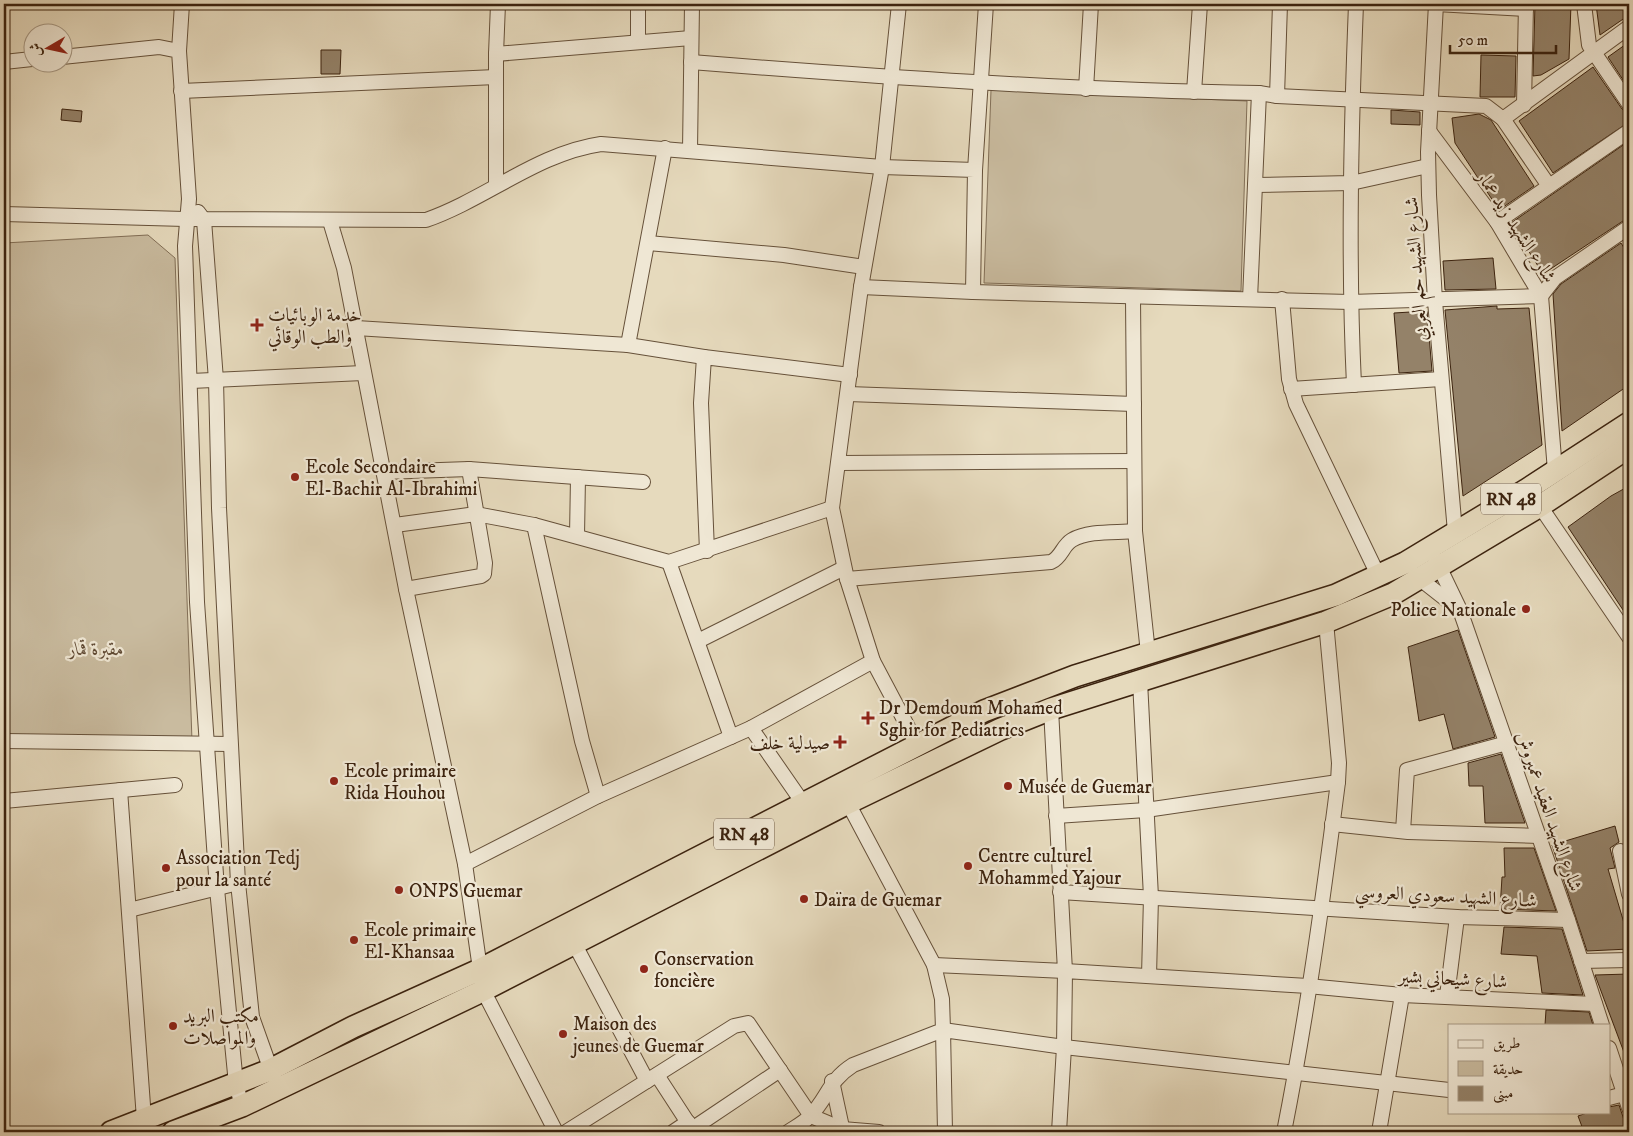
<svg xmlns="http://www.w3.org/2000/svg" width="1633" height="1136" viewBox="0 0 1633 1136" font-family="'IM FELL DW Pica',Amiri,serif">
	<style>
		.green { fill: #c9bb9f; stroke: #826f57 }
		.building { fill: #948269; stroke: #3c230f }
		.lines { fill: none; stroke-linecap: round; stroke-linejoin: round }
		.minor-casing { stroke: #66513a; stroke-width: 16 }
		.highway-casing { stroke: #3c230f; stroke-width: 24 }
		.minor { stroke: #efe7d4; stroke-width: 14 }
		.highway { stroke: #e6dabd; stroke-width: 21 }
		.poi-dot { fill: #8f2418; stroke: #efe7d4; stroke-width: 2 }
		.labels { text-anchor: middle; stroke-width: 4.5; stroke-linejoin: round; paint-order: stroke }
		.shield { fill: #efe7d4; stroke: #725e4a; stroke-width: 1 }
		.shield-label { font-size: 18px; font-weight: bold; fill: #3c230f }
		.street-label { font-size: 19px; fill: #3c230f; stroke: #efe7d4 }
		.poi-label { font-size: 19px; fill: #3c230f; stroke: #efe7d4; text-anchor: start }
		.park-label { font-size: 19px; font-style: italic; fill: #5f4933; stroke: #efe7d4 }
	</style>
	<rect width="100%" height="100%" fill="#e6dabd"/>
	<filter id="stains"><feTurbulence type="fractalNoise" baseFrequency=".004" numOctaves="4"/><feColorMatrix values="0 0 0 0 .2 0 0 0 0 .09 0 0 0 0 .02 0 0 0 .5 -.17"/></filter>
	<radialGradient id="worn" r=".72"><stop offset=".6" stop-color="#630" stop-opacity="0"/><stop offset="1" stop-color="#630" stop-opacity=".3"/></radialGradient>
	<!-- green -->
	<g class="green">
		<polygon points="991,90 1247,101 1241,291 984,283"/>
		<polygon points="148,235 175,258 192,741 4,739 4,243"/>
	</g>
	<!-- building -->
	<g class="building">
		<polygon points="1535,4 1571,4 1569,59 1541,75 1533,76"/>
		<polygon points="1596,4 1629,4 1629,15 1600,35"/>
		<polygon points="1629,42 1629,89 1608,57"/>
		<polygon points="321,50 341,50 340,74 321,74"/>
		<polygon points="1481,55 1516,56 1515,97 1480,97"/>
		<polygon points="1593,67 1622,109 1629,113 1629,122 1553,173 1519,121"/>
		<polygon points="62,109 82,111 81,122 61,120"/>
		<polygon points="1391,110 1420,112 1420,125 1391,124"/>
		<polygon points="1479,114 1491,120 1534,186 1499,210 1455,143 1452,118"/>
		<polygon points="1629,141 1629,217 1543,274 1511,223"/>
		<polygon points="1621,243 1629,256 1629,385 1562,431 1553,294 1561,284"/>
		<polygon points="1493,258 1496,289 1445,290 1443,261"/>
		<polygon points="1497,306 1497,309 1529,308 1542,445 1463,496 1445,310"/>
		<polygon points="1427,311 1432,371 1399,373 1394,313"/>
		<polygon points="1629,486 1629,619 1568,527 1611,496"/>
		<polygon points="1458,630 1495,737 1453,749 1444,714 1419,721 1408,647"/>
		<polygon points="1501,754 1525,823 1485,823 1483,786 1469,786 1468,763"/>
		<polygon points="1615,826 1619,842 1610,848 1615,868 1608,869 1629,940 1629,949 1587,951 1552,845"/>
		<polygon points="1504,848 1534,848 1556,911 1500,909 1502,877 1505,877"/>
		<polygon points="1504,927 1562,929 1583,995 1542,993 1537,956 1501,954"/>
		<polygon points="1629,974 1629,1063 1628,1063 1595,975"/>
		<polygon points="1546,1010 1589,1012 1593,1025 1545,1025"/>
		<polygon points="1619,1105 1628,1132 1584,1132 1578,1116 1590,1112 1609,1112 1609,1107"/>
	</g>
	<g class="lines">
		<!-- minor casing -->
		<g class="minor-casing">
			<g id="minor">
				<polyline points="899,4 882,167 861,287 832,508 847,579 873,661 918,746"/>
				<polyline points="1436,4 1428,152 1429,195 1435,301 1455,532"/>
				<polyline points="1436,4 1526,9"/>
				<polyline points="1584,4 1589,45 1629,104"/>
				<polyline points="638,42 638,4"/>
				<polyline points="179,51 182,4"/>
				<polyline points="496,54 691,38"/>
				<polyline points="62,57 159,47 179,51 189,199 185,246 197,602 217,889 236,1084 242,1106"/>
				<polyline points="4,62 32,59"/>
				<path d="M691,62C880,77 1069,90 1259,93L1277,96L1486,106L1503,119L1549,186"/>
				<polyline points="1086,89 1091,4"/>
				<polyline points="181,91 496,77"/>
				<polyline points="1194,92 1200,4"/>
				<polyline points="1277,96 1280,4"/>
				<polyline points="1524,105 1526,4"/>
				<polyline points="1503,119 1629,27"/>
				<polyline points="1429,131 1497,222 1541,296 1555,471"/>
				<polyline points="690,150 692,4"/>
				<polyline points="975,170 986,4"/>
				<polyline points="496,184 496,54 498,4"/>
				<polyline points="1255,185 1351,183 1428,166"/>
				<polyline points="198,212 204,220 216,380 219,508 238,883 252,1017 273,1076"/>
				<path d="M4,214L185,219L426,220C486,199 538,153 601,144L882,167L975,170L973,292L1350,302L1541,296"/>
				<polyline points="330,221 344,268 406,589 465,864 483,990 556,1132"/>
				<polyline points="1497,222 1629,131"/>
				<polyline points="648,243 784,255 864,267"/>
				<polyline points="861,287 973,292"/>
				<polyline points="1541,296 1555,278 1629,227"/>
				<polyline points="1133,298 1135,531 1148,653"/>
				<polyline points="1250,299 1259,93"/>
				<polyline points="1282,299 1289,379 1296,404 1379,577"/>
				<polyline points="356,328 628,345 704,357"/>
				<polyline points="628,345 665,148"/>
				<polyline points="191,381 363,373"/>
				<path d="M1354,385C1348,258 1351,131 1356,4"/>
				<polyline points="1291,389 1441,379"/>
				<polyline points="848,394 1134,404"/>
				<polyline points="840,463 1134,461"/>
				<polyline points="383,472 469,469 643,482"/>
				<polyline points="1540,506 1629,637"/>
				<polyline points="395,525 476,514 534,525 669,562 832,508"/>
				<polyline points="534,525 582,741 598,796"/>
				<polyline points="577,536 578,477"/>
				<polyline points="707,551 701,403 704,357 850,375"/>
				<polyline points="1436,560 1460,610 1568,920 1602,1025"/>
				<polyline points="669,562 731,737"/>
				<polyline points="1415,575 1457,608"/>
				<path d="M847,579L1051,562C1062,557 1062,546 1072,540C1089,530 1117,533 1135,531"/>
				<polyline points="406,589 481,576 484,574 485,563 469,469"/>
				<polyline points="698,641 844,568"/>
				<polyline points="1140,681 1151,897 1149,976"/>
				<polyline points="751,728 803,803"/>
				<polyline points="4,741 230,744"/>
				<polyline points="120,790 144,1119"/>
				<polyline points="4,801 175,785"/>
				<polyline points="1056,816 1146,810 1338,782"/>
				<polyline points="1332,824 1408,832 1539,836"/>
				<polyline points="1403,831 1407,770 1507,743"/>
				<polyline points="1620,851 1629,894"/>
				<polyline points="465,864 598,796 751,728 873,661"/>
				<polyline points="1060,892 1457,917 1568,920"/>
				<polyline points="129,910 238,883"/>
				<polyline points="574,943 647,1081"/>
				<polyline points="1581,961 1629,960"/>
				<polyline points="934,965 1065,971 1051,709"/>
				<polyline points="1447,996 1457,917"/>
				<polyline points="1609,1048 1629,1108"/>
				<polyline points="657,1075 694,1132"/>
				<polyline points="832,1081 843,1132"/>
				<polyline points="1609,1098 1624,1094"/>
				<polyline points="692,1129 780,1070"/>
				<polyline points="566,1132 734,1026 748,1023 811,1116 842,1129 879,1132"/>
				<polyline points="673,1132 688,1122"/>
				<path d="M788,1132C795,1127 804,1123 810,1116C828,1098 828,1081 853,1065L943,1030L942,999L934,965L848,803"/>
				<polyline points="945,1132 943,1030 1064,1047 1449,1090"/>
				<polyline points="1059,1132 1064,1047 1065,971 1308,986 1402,995 1595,1004"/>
				<path d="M1284,1132C1307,1016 1323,899 1338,782L1339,763L1326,622"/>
				<polyline points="1379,1132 1402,995"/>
			</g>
		</g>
		<!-- highway casing -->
		<g class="highway-casing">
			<g id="highway">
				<polyline points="111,1132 270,1070 353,1027 479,970 984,711 1075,676 1336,595 1405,563 1526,490 1629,423"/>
				<polyline points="173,1132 242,1106 476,994 848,803 1001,729 1051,709 1326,622 1393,594 1540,506 1629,447"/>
			</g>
		</g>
		<!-- minor -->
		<use href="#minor" class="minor"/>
		<!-- highway -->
		<use href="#highway" class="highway"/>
	</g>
	<!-- markers -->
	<g class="poi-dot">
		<path d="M254.5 317.5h5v5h5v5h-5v5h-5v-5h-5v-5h5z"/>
		<circle cx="295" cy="477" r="5"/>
		<circle cx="1526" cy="609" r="5"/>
		<path d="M865.5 710.5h5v5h5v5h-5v5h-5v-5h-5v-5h5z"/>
		<path d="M837.5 734.5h5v5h5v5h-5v5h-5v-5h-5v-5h5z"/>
		<circle cx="334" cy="781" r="5"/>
		<circle cx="1008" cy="786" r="5"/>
		<circle cx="968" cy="866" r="5"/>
		<circle cx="166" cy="868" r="5"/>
		<circle cx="399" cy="890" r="5"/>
		<circle cx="804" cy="899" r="5"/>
		<circle cx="354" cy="940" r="5"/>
		<circle cx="644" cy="969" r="5"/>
		<circle cx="173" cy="1026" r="5"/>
		<circle cx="563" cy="1034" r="5"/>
	</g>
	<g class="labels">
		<!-- shield labels -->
		<g class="shield">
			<rect x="1481" y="483.5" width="60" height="31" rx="4"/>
			<rect x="714" y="818.5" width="60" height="31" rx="4"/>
		</g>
		<g class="shield-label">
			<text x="1511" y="505">RN 48</text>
			<text x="744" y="840">RN 48</text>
		</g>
		<!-- street labels -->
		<g class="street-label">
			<text transform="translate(1517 226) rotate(57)" y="7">شارع الشهيد زيد عمار</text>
			<text transform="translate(1415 269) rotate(-94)" y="7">شـارع الشهيد حم العربي</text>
			<text transform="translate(1550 811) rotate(71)" y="7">شارع الشهيد العقيد عميروش</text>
			<text transform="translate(1446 895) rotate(3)" y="7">شـارع الشهيد سعودي العروسي</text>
			<text transform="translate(1453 978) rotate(3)" y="7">شارع شيحاني بشير</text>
		</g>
		<!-- poi labels -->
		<g class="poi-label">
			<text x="268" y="321">خدمة الوبائيات<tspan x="268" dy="22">والطب الوقائي</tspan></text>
			<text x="305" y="473">Ecole Secondaire<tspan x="305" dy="22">El-Bachir Al-Ibrahimi</tspan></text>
			<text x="1516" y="616" text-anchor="end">Police Nationale</text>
			<text x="879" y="714">Dr Demdoum Mohamed<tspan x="879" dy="22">Sghir for Pediatrics</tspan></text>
			<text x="830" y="749" text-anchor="end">صيدلية خلف</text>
			<text x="344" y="777">Ecole primaire<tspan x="344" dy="22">Rida Houhou</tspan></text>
			<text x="1018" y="793">Musée de Guemar</text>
			<text x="978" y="862">Centre culturel<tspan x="978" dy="22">Mohammed Yajour</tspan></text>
			<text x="176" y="864">Association Tedj<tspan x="176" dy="22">pour la santé</tspan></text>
			<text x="409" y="897">ONPS Guemar</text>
			<text x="814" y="906">Daïra de Guemar</text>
			<text x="364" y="936">Ecole primaire<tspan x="364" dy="22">El-Khansaa</tspan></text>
			<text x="654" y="965">Conservation<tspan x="654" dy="22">foncière</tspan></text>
			<text x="183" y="1022">مكتب البريد<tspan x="183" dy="22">والمواصلات</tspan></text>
			<text x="573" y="1030">Maison des<tspan x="573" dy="22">jeunes de Guemar</tspan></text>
		</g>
		<!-- park labels -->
		<g class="park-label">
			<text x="96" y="655">مقبرة قمار</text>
		</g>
	</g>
	<!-- margin -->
	<rect width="1633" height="1136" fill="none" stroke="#e6dabd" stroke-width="20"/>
	<rect x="5" y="5" width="1623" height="1126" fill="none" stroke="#3c230f" stroke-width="2.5"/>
	<rect x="10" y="10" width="1613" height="1116" fill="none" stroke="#3c230f"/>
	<!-- legend -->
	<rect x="1448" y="1024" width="162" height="90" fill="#efe7d4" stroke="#a79985"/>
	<rect x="1458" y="1040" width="25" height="8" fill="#efe7d4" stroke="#a79985"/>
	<text x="1493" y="1048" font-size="15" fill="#3c230f">طريق</text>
	<rect x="1458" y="1061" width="25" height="15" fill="#c9bb9f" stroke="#a79985"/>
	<text x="1493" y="1074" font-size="15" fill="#3c230f">حديقة</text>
	<rect x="1458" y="1086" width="25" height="15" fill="#948269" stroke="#a79985"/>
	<text x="1493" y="1098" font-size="15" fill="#3c230f">مبنى</text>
	<!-- north arrow -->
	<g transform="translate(48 48) rotate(261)"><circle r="24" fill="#efe7d4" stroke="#a79985"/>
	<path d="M0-4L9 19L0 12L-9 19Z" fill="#8f2418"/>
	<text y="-8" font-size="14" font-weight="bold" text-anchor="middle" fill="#3c230f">ش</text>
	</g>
	<!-- scale -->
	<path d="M1450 45v8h106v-8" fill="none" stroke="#3c230f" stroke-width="2.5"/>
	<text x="1458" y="45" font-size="15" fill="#3c230f" stroke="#efe7d4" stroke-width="4" paint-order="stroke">50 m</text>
	<rect width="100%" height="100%" filter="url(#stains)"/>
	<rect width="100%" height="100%" fill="url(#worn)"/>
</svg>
